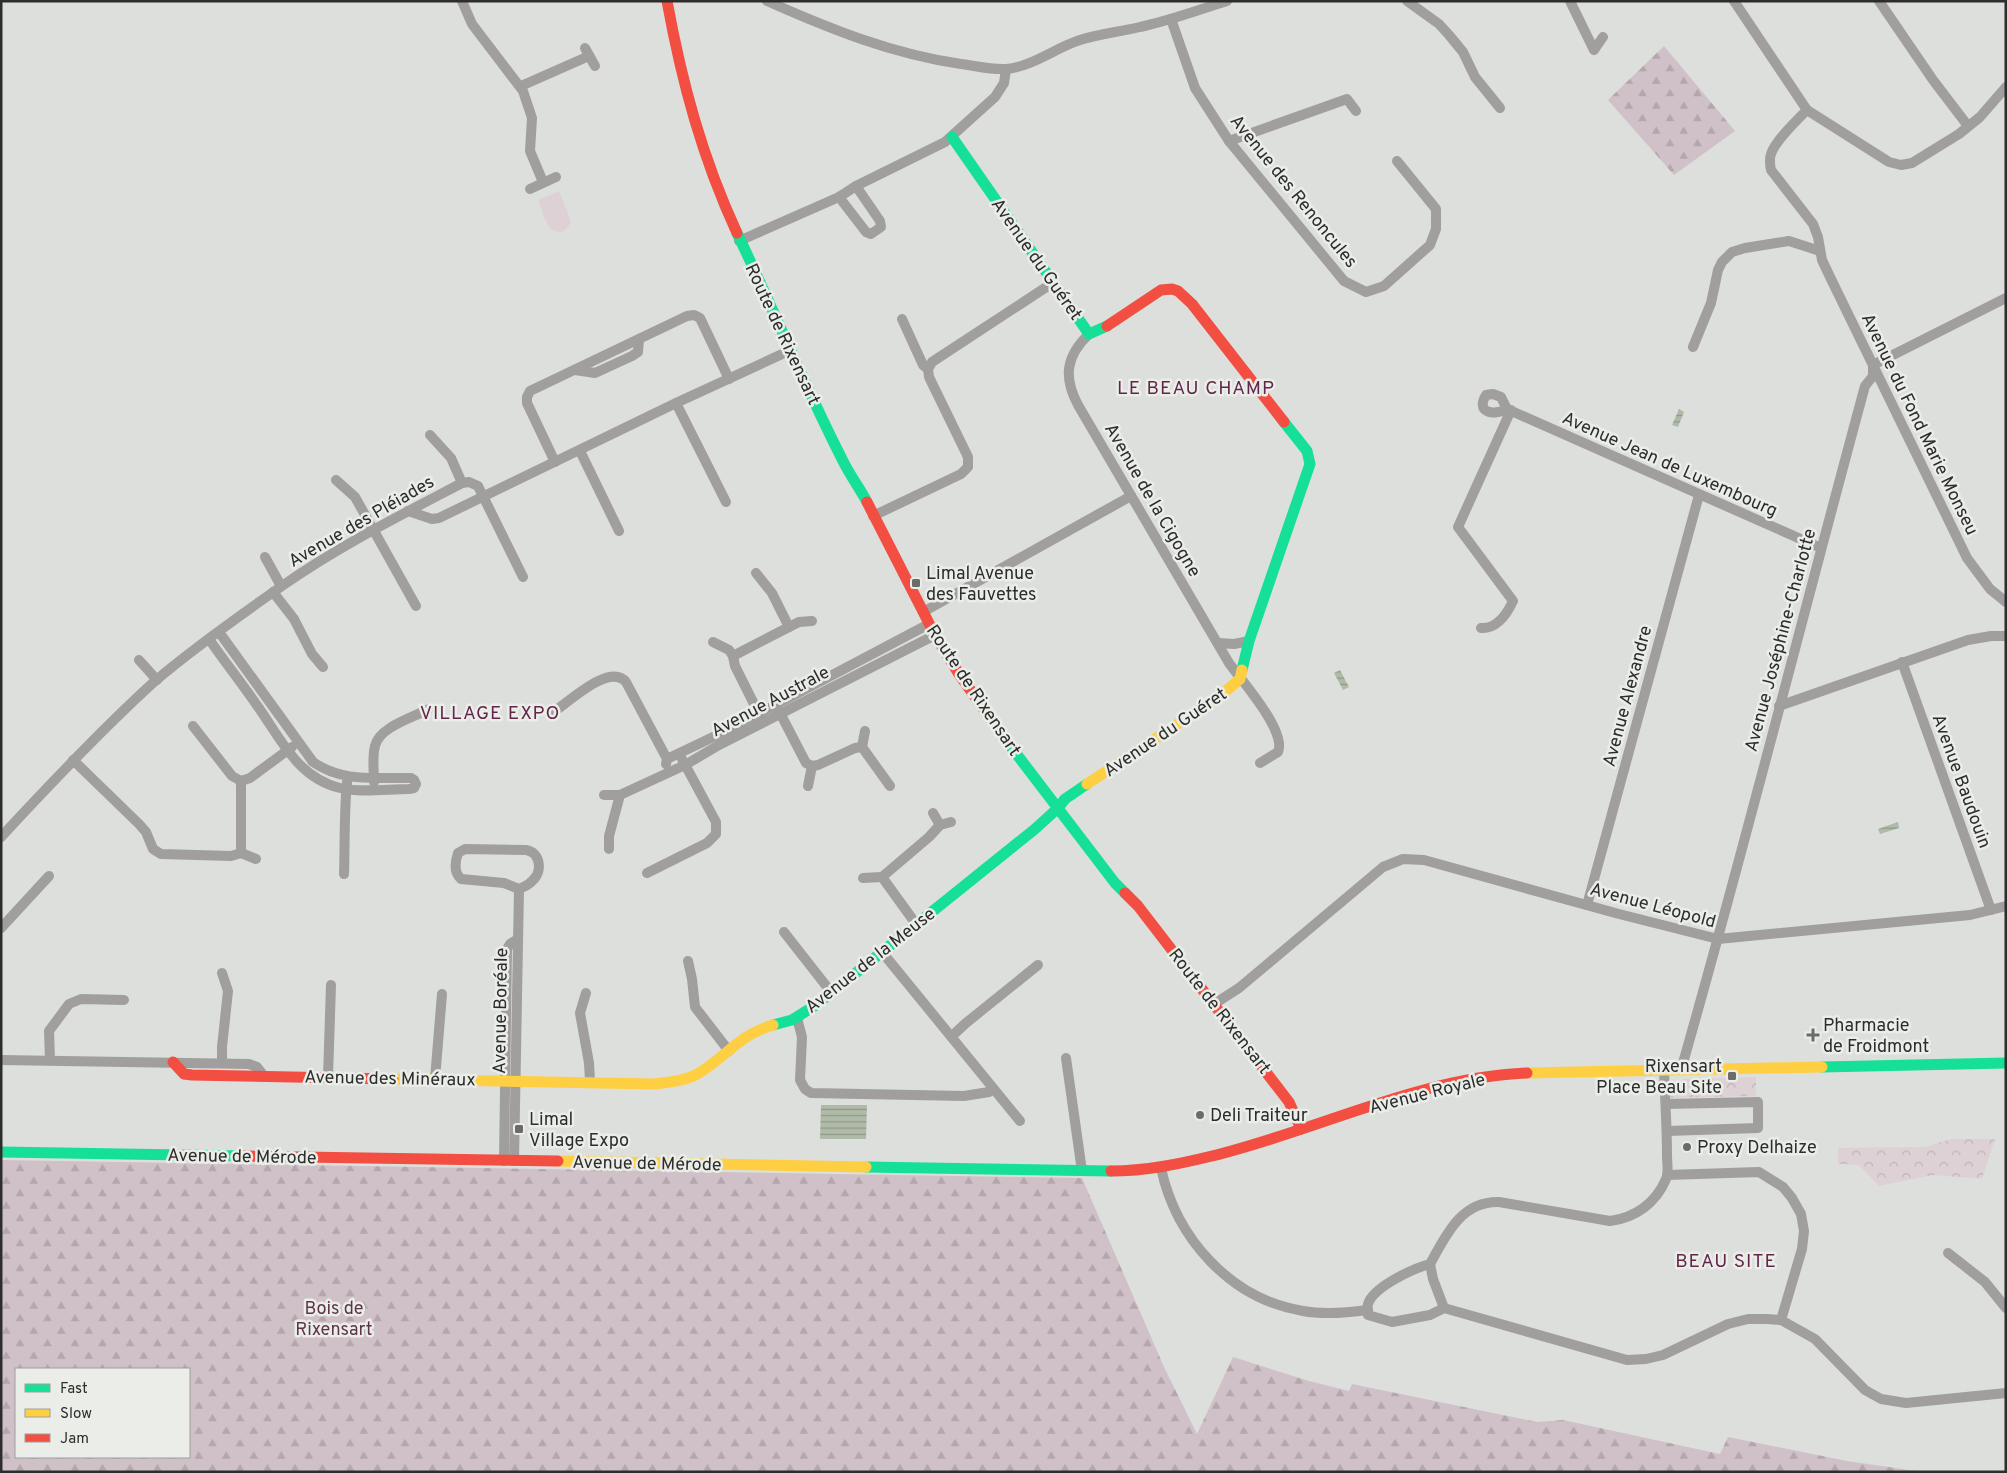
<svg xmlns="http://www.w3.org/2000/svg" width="2007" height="1473" viewBox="0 0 2007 1473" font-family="Overpass,sans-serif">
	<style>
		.grass { fill: #ded1d6 }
		.forest { fill: url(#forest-firs); fill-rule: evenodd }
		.park { fill: url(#park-crowns) }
		.water { fill: url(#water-rules) }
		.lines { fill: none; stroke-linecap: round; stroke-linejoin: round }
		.street { stroke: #a19e9e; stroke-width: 10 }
		.fast { stroke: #16e098; stroke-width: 11 }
		.slow { stroke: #ffcf43; stroke-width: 11 }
		.jam { stroke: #f24e42; stroke-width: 11 }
		.poi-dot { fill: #6a6b6a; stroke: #eaede8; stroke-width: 2 }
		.labels { text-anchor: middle; stroke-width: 5; stroke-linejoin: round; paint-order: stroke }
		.street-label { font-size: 18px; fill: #2c2d2c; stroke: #eaede8 }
		.poi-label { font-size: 18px; fill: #2c2d2c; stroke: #eaede8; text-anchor: start }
		.park-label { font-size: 18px; fill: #5e334b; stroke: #eaede8 }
		.neighbourhood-label { font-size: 19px; letter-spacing: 1px; fill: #63264b; stroke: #eaede8 }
	</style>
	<defs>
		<pattern id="forest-firs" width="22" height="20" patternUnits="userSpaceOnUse" patternTransform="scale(1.25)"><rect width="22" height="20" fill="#d0c1c8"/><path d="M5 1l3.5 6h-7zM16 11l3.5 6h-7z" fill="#b3a6ac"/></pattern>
		<pattern id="park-crowns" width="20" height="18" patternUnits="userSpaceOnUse" patternTransform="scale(1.25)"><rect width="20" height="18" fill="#ded1d6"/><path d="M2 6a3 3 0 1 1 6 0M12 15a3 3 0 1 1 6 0" fill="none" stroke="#bfb4b8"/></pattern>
		<pattern id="water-rules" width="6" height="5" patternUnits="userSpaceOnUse" patternTransform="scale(1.25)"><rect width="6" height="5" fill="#afbba8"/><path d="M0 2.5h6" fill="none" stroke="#8f9889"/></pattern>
	</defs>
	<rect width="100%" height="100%" fill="#dddfdc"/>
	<!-- grass -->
	<path class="grass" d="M559,191L571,221C569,227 566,231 560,232C546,232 542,210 538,200Z"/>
	<!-- forest -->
	<g class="forest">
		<polygon points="1664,46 1735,131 1674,175 1608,100"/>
		<path d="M1,1160L1082,1178L1164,1367L1197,1434L1233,1357L1309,1381L1349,1391L1352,1384L1537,1422L1563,1420L1720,1454L1728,1437L1847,1461L1923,1472H1ZM16,1369H189V1457H16Z"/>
	</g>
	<!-- park -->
	<g class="park">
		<polygon points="1756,1077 1756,1096 1670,1098 1675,1087 1683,1079"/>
		<polygon points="1951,1139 1995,1139 1982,1179 1933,1175 1879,1186 1859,1165 1838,1164 1838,1148 1925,1147"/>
	</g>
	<!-- water -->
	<g class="water">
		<polygon points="1679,409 1684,412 1678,427 1672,425"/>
		<polygon points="1340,670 1349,687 1343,690 1334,673"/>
		<polygon points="1898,822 1899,828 1880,834 1878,829"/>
		<polygon points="821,1105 867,1105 866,1139 820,1139"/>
	</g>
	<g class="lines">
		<!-- street -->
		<g class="street">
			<polyline points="462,1 472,24 523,91 532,118 530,151 543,182"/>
			<path d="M767,1C830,29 892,54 961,64C976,66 992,70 1006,69C1031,67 1054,49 1077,41C1097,34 1119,32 1140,27C1169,21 1198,10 1227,1"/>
			<polyline points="1407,1 1439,24 1449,35 1463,52 1475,77 1500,108"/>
			<polyline points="1570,1 1594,50 1603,37"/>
			<path d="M1734,1L1807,110C1797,120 1775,141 1771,154C1769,159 1770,165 1771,170L1813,224L1818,237L1822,260L1831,279L1967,558L1990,589L2006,602"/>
			<polyline points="1879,1 1933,80 1968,126"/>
			<polyline points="1171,19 1195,88 1229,141 1344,281 1366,292 1384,286 1430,245 1436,229 1436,209 1397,161"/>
			<polyline points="585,48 595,66"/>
			<polyline points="521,86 589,56"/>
			<polyline points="1807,110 1889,162 1901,165 1912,163 1959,134 1980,117 2006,87"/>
			<polyline points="1229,141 1347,99 1356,111"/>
			<polyline points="530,189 556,177"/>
			<polyline points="839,197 866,232 871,234 881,227 880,221 856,186"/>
			<polyline points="739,241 839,197 856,186 945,142 995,97 1004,83 1006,69"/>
			<polyline points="902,319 923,365 928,369"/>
			<path d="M1089,334C1066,356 1063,377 1078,405L1229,663C1241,680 1287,731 1278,752L1260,763"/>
			<polyline points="1693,347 1711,303 1718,270 1722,262 1732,252 1745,248 1789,241 1820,251"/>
			<polyline points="575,370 595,373 632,356 638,352 639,339"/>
			<polyline points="676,403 726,502"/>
			<path d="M1507,409L1501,397L1493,394L1486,395C1475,413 1494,416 1507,409L1821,548"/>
			<polyline points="430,435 451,458 462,483"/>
			<polyline points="580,451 619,531"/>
			<polyline points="555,462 527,403 527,397 530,391 687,316 694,315 700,318 729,379"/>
			<polyline points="336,480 355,497 416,606"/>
			<polyline points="408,511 432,519 439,518 676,403 791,350"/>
			<polyline points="873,516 961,474 968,467 968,457 929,377 928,369 932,362 1054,282"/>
			<polyline points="265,557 281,586"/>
			<polyline points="756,573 772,593 789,627 733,656 735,666 761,718"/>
			<polyline points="273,592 294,619 312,654 323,667"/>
			<polyline points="923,612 1131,496"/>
			<polyline points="789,627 799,622 812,621"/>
			<path d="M1481,628C1497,629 1507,614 1513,601L1458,527L1511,410"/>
			<path d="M209,639C224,661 241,682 256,704C280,737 297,778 340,788C361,793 387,789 409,789L414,788L416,784L414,780L411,778C376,777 343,783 313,762L219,632"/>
			<polyline points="713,642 729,650 733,656"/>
			<polyline points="1218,643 1234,644 1249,641"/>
			<polyline points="139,660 157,680"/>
			<polyline points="1902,662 1991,910"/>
			<polyline points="1779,706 1968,640 1991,636 2006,636"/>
			<polyline points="778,709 806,763 812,766 808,786"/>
			<path d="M552,713C567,704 609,662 626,682L667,759L666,764"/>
			<polyline points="193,726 232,776 241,781"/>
			<polyline points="862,747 865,731"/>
			<polyline points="667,759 732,728 929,624"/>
			<polyline points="73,760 139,824 146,832 153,849 161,854 231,856 241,853 241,781"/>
			<polyline points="812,766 818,765 855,748 862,747 890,786"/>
			<polyline points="241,781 250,778 292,747"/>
			<path d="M374,782C374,770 372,757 375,746C379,727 414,717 429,709"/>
			<polyline points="604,795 620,795"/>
			<polyline points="933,813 940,825"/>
			<path d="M1,837C51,783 101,730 155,681C195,647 239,616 282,586C339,546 401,515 462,483L469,482L478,486L523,577"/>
			<polyline points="609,849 609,836 620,795 685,765 719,745 935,635"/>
			<polyline points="241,853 256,859"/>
			<polyline points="647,873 707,843 716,834 716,822 682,759"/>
			<path d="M344,874C345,843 344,813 347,782"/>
			<polyline points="863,878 882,877"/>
			<polyline points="1587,905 1699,495"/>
			<polyline points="916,924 882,877 929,837 940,825 951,822"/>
			<polyline points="1,928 49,876"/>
			<polyline points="784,932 831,992"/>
			<polyline points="882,952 1020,1121"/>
			<polyline points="688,961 692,979 695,1007 729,1051"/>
			<polyline points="222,973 228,991 222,1047 222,1063"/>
			<polyline points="586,993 580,1013 589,1063 590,1081"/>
			<polyline points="1214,1004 1239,988 1383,867 1403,859 1424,860 1619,914 1718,939 1970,915 2006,906"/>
			<polyline points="797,1018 802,1037 800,1080 805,1089 811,1093 964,1096 989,1092 992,1089"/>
			<polyline points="952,1036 966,1023 1038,965"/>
			<polyline points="1066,1058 1082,1171"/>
			<polyline points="1,1060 249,1064 257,1067 264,1076"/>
			<polyline points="50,1060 49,1031 69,1004 81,999 124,1000"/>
			<path d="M1681,1070C1746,843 1803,614 1865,386L1873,376V365L2006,298"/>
			<polyline points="328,1077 331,985"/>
			<polyline points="435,1079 442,994"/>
			<polyline points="1666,1104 1758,1102 1758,1128 1667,1131"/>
			<polyline points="504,1161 507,949 510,944 518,939"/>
			<path d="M514,1161L519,889C524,887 530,884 533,880C543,871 540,852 526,850L465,849L458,853C455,862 454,873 461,879L504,883L519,889"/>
			<path d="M1161,1168C1176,1238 1230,1299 1303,1311C1324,1315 1346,1313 1368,1310"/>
			<polyline points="1667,1175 1759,1172 1783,1187 1792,1198 1801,1214 1804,1231 1802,1249 1781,1320"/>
			<polyline points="1948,1253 1985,1282 2006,1308"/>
			<path d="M1430,1264C1446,1235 1461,1201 1499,1202L1610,1221C1635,1218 1656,1203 1666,1179C1669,1173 1667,1163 1667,1156C1667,1127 1665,1099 1664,1070"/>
			<path d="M1430,1264C1414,1268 1373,1287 1368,1304C1367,1307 1368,1311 1368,1315L1392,1322L1430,1315L1444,1308"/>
			<polyline points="1430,1264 1433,1279 1444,1308"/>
			<polyline points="1444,1308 1627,1360 1646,1359 1663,1355 1728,1324 1748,1319 1767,1319 1781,1320 1815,1339 1865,1390 1881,1399 1906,1403 2006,1393"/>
		</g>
		<!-- fast -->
		<g class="fast">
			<polyline points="952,137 1089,334 1107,326"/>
			<path d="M737,233C773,308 804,385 842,459C849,474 859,487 867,502"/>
			<polyline points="1242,670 1249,641 1310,464 1307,451 1284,422"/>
			<polyline points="1005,739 1115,883 1125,893"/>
			<polyline points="773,1025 792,1020 816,1005 1035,829 1058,808 1065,799 1087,784"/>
			<polyline points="1822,1067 2006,1063"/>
			<polyline points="1,1152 245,1156"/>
			<polyline points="866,1167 1111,1171"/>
		</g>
		<!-- slow -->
		<g class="slow">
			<polyline points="1087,784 1220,696 1240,679 1242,670"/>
			<polyline points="1527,1073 1822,1067"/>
			<path d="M393,1079L654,1084C669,1082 686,1081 699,1073C727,1056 739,1035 773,1025"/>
			<polyline points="558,1161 866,1167"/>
		</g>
		<!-- jam -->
		<g class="jam">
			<path d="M667,1C682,83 702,157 737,233"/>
			<polyline points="1107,326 1161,290 1172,289 1178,291 1192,304 1284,422"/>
			<polyline points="867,502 935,635 959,674 1005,739"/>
			<polyline points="1125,893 1138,906 1289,1102 1301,1129"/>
			<polyline points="173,1062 184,1074 192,1075 393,1079"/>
			<polyline points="245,1156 558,1161"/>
			<path d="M1111,1171C1146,1171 1179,1164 1212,1156C1316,1131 1420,1077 1527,1073"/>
		</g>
	</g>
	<!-- markers -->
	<g class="poi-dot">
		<rect x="911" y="578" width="10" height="10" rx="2.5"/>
		<path d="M1810.5 1027.5h5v5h5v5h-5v5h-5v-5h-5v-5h5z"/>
		<rect x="1727" y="1071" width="10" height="10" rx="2.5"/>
		<circle cx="1200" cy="1115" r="5"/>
		<rect x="514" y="1124" width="10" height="10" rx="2.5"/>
		<circle cx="1687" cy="1147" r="5"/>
	</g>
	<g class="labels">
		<!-- street labels -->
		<g class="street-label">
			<text transform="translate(1294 191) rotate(51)" y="6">Avenue des Renoncules</text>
			<text transform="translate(1037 259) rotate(55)" y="6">Avenue du Guéret</text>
			<text transform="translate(783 334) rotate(65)" y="6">Route de Rixensart</text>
			<text transform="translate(1920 424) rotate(64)" y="6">Avenue du Fond Marie Monseu</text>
			<text transform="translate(1670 464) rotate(24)" y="6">Avenue Jean de Luxembourg</text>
			<text transform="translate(1153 500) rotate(60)" y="6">Avenue de la Cigogne</text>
			<text transform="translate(361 521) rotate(-30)" y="6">Avenue des Pléiades</text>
			<text transform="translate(1780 640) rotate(-75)" y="6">Avenue Joséphine-Charlotte</text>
			<text transform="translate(974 690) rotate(56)" y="6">Route de Rixensart</text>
			<text transform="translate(1627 696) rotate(-75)" y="6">Avenue Alexandre</text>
			<text transform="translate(770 701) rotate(-28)" y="6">Avenue Australe</text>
			<text transform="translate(1165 732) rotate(-34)" y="6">Avenue du Guéret</text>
			<text transform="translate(1962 781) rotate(70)" y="6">Avenue Baudouin</text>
			<text transform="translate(1653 905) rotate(15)" y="6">Avenue Léopold</text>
			<text transform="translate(870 960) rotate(-38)" y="6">Avenue de la Meuse</text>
			<text transform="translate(500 1011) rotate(-89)" y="6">Avenue Boréale</text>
			<text transform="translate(1220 1011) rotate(52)" y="6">Route de Rixensart</text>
			<text transform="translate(390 1078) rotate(1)" y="6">Avenue des Minéraux</text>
			<text transform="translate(1427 1093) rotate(-14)" y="6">Avenue Royale</text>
			<text transform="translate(242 1156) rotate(1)" y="6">Avenue de Mérode</text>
			<text transform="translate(647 1163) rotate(1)" y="6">Avenue de Mérode</text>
		</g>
		<!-- poi labels -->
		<g class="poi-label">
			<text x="926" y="579">Limal Avenue<tspan x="926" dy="21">des Fauvettes</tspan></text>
			<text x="1823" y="1031">Pharmacie<tspan x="1823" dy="21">de Froidmont</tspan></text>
			<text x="1722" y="1072" text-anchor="end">Rixensart<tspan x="1722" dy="21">Place Beau Site</tspan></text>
			<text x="1210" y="1121">Deli Traiteur</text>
			<text x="529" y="1125">Limal<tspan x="529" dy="21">Village Expo</tspan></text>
			<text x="1697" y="1153">Proxy Delhaize</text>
		</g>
		<!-- park labels -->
		<g class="park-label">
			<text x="334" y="1314">Bois de<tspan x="334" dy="21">Rixensart</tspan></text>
		</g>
		<!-- neighbourhood labels -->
		<g class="neighbourhood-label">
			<text x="1196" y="394">LE BEAU CHAMP</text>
			<text x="490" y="719">VILLAGE EXPO</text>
			<text x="1726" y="1267">BEAU SITE</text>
		</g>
	</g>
	<!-- border -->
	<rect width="2007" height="1473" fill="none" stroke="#2c2d2c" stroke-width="5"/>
	<!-- legend -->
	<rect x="15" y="1368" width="175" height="90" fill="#eaede8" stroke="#9ea09d"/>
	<rect x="25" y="1384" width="25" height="8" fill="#16e098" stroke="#9ea09d"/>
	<text x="60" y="1393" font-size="15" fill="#2c2d2c">Fast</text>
	<rect x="25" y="1409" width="25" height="8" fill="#ffcf43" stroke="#9ea09d"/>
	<text x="60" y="1418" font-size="15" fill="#2c2d2c">Slow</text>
	<rect x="25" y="1434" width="25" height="8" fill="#f24e42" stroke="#9ea09d"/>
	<text x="60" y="1443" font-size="15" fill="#2c2d2c">Jam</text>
</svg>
